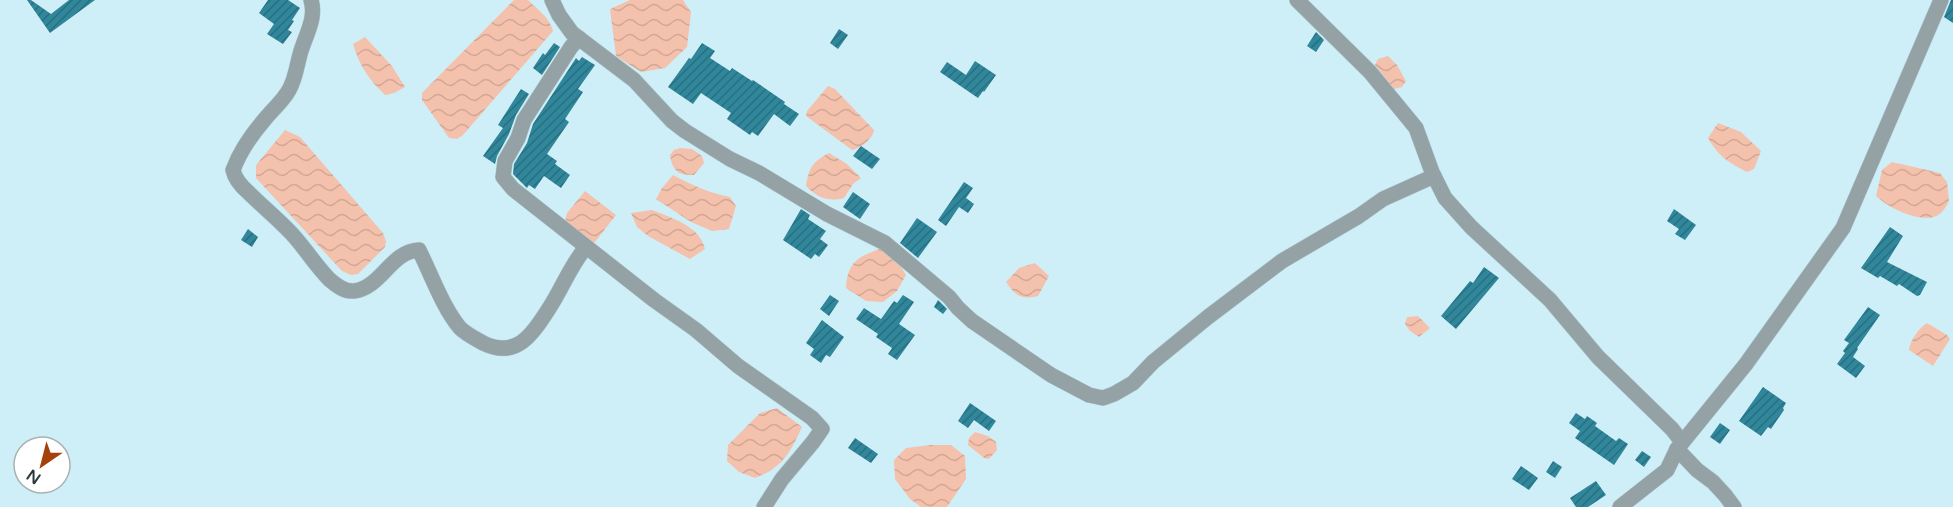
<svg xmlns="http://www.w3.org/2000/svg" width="1953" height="507" viewBox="0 0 1953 507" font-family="'Varela Round',sans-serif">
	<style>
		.water { fill: url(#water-waves) }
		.building { fill: url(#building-hatch) }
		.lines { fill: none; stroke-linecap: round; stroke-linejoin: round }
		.minor-casing { stroke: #aecbd2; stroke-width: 16 }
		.minor { stroke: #95a2a5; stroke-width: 15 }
	</style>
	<defs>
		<pattern id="water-waves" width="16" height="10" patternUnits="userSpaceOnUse" patternTransform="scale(1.5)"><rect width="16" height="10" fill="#f4c1ac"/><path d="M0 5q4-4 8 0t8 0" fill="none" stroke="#d1a795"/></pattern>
		<pattern id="building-hatch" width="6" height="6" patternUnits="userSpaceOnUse" patternTransform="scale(1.5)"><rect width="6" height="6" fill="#30869b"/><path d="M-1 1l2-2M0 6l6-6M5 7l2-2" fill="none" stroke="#296f80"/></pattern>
	</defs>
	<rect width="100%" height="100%" fill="#cfeff8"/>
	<!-- water -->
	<g class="water">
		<path d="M514,0H528C537,9 550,18 553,31L463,135L457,139L449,138L422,100V93Z"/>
		<polygon points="630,0 683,0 691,12 687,47 665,68 641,72 616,56 610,9"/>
		<path d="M365,37L392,66L405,87L394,93L385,95C369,80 359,65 353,44Z"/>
		<polygon points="1388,56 1397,65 1406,81 1402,87 1394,89 1375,65 1378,59"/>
		<path d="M828,86L835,89L874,130C873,139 860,148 852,150L806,116L807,111Z"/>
		<path d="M1718,123L1741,132L1761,151L1754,169L1747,172C1728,162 1719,157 1708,138Z"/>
		<polygon points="285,130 300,137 383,233 386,241 385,247 358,274 351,275 342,271 256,178 256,165"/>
		<path d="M680,148L692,149L702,156L704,163L694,175C678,176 672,170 670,155L674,150Z"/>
		<path d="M829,153L847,164L861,178L853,184L844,198C828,202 818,198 806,186C809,168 812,162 829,153Z"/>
		<path d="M1892,162L1940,173L1947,182L1949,201C1947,205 1944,210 1941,213C1926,227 1888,208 1876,196L1882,170Z"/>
		<path d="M673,175C692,185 709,193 730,197L736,206L729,229L712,231L691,222L656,199L662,188Z"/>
		<polygon points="585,191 616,215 595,242 592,243 565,222 567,213"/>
		<path d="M652,210C672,218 700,226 705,249L690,259L648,236L637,227L631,213Z"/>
		<path d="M882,248L898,262L906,275L897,291L883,302L866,301L846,288C847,261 860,256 882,248Z"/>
		<path d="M1035,263L1049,276L1038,296C1022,300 1015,296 1006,282L1019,268Z"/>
		<polygon points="1418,316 1430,328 1419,337 1410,331 1405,324 1407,317"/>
		<path d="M1927,323L1947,335L1950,339L1933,366L1909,350C1910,340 1919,328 1927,323Z"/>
		<path d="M777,408L802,427C790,453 783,467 755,478L739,472L727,461L728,445L760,413Z"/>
		<polygon points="975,432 988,436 996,442 997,450 989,459 984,458 968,445 969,438"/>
		<polygon points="931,445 951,445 965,456 966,479 947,507 921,507 910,499 895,479 894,460 906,448"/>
	</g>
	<!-- building -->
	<g class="building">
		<polygon points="27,0 31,0 51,14 69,0 95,0 50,33"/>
		<polygon points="268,0 288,0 300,8 292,20 294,21 288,30 292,32 283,44 267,34 274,24 259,13"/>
		<polygon points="1951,0 1953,0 1953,23 1944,17"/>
		<polygon points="839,29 848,35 838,49 830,43"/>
		<polygon points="1316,32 1324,40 1316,52 1307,46"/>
		<polygon points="554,43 560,47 542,75 533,68 543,53 545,55"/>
		<polygon points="702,43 715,51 710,58 730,71 732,68 752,81 753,80 785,102 784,104 799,114 790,126 774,114 758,136 752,132 750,135 727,119 731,113 701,93 693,104 668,87 689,58 691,59"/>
		<polygon points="582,57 595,65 578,89 583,92 565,119 569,122 547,154 557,161 555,164 570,175 561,188 544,176 535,189 529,185 527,188 513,174 514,164 527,143 533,124 576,58 579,61"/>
		<polygon points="975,61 996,75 984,92 983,91 978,98 940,72 947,62 966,75"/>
		<polygon points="521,89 529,94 516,115 509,134 497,156 495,164 483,156 503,128 498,125"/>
		<polygon points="861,146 880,159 872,169 853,156"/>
		<polygon points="964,182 973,188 966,198 974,204 968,213 959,207 946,226 938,220"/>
		<polygon points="853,192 870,204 860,219 843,207"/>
		<polygon points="801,209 810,215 808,219 826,231 820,239 828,245 819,257 815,254 811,259 783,240"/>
		<polygon points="1674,209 1696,225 1685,240 1675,234 1679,229 1667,221"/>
		<polygon points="917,218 937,232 918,258 900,243"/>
		<polygon points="1890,227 1903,236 1887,262 1927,282 1920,295 1917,296 1899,284 1897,286 1880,276 1878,278 1861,268"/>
		<polygon points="248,229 258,237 252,247 241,240"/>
		<polygon points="1484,267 1499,278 1456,329 1441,316 1470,281 1473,283"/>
		<polygon points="830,295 839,301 829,316 820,309"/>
		<polygon points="903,295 914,302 899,324 915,335 897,360 888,354 892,348 876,337 878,334 856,319 864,308 881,319 894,301 897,303"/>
		<polygon points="938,300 947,309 943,314 934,307"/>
		<polygon points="1868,307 1880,315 1857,348 1858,349 1853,357 1865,366 1856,378 1837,364 1845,353 1843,351 1849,343 1844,340"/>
		<polygon points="822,320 844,337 830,357 826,355 821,363 810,355 814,349 806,343"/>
		<polygon points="1763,387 1786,403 1783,408 1784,410 1771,429 1768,427 1761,436 1739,421"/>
		<polygon points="970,403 996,421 989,431 974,420 968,428 958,421"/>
		<polygon points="1576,413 1585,419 1587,416 1597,423 1595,426 1616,441 1619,438 1628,444 1614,465 1575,438 1580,431 1569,423"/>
		<polygon points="1720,423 1730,430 1720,444 1710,437"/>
		<polygon points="855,438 878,454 871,463 848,448"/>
		<polygon points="1642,451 1651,457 1644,467 1635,460"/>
		<polygon points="1553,461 1562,467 1555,478 1546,472"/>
		<polygon points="1521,466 1538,478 1529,490 1512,479"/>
		<polygon points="1596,481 1606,495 1588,507 1576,507 1570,498"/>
	</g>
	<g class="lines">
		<!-- minor casing -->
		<g class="minor-casing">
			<g id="minor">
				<path d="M311,0C316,16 308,31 303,45C297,60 297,76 289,90C283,101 273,109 265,119C252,134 240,151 233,170C235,179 241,186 248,192C262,206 278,219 292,234C305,248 316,266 330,280C337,286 345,292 354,291C381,288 391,251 419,250C431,274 443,308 460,328C466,334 476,339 483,343C516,359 531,336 548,310C562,289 570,266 586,247"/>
				<polyline points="552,0 559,15 572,33 634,80 672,121 685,131 730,159 759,173 827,214 885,243 949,297 958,308 972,321 1051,375 1089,395 1103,398 1114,394 1133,383 1153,362 1208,317 1282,261 1359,216 1383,199 1434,176"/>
				<polyline points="1297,0 1370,72 1416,128 1432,172 1445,198 1471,227 1550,300 1598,357 1672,429 1682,442"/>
				<polyline points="579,38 571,47 524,120 518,138 505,161 503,177 513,189 654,300 696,330 738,366 812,418 822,429 813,442 782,479 764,507"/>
				<polyline points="1677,449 1697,470 1713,482 1725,495 1734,507"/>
				<polyline points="1620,507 1667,470 1677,449 1746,364 1843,228 1941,0"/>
			</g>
		</g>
		<!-- minor -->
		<use href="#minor" class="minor"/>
	</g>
	<!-- north arrow -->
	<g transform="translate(42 465) rotate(215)"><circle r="28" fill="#ffffff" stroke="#abb0b1" stroke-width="1.5"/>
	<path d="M0-4.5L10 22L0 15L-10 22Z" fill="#a5420b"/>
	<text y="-9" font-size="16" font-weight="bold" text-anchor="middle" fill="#2c393c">N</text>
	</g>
</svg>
